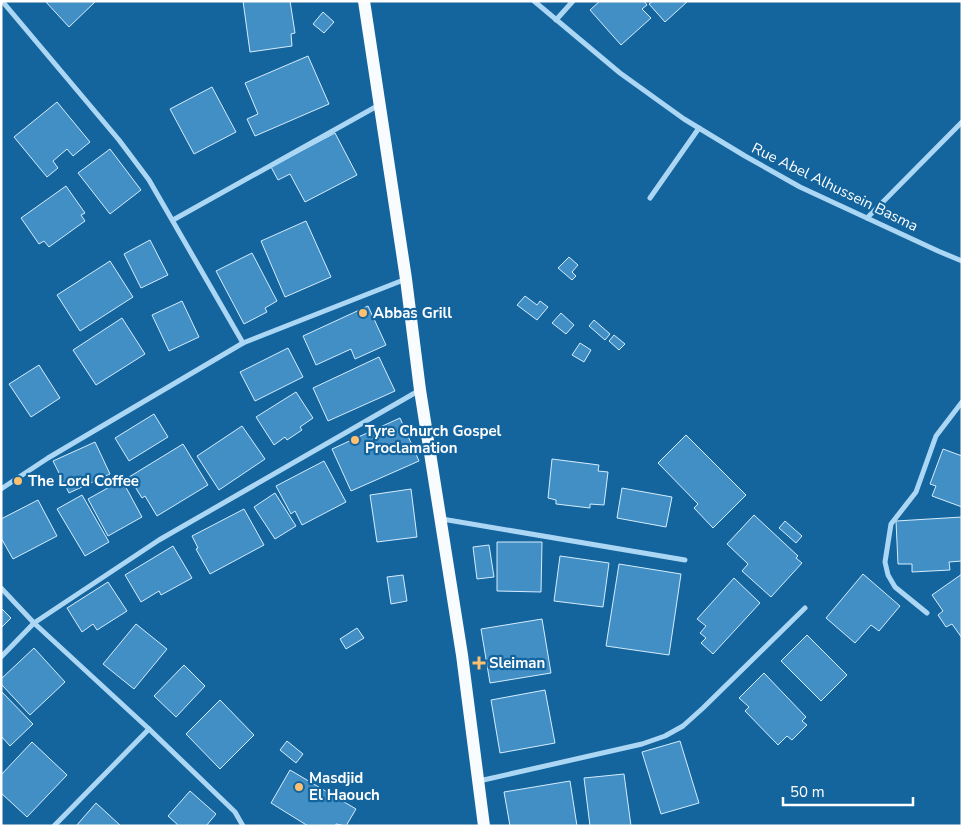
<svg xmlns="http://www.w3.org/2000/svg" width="963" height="827" viewBox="0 0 963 827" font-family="'Nunito Sans',sans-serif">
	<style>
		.building { fill: #428fc6; stroke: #d5edfd }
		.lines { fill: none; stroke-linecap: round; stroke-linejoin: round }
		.street { stroke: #acd7f4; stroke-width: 5 }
		.primary { stroke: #f9fcff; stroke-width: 12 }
		.poi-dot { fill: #ffc16f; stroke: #14649e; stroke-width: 2 }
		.labels { text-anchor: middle; stroke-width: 4.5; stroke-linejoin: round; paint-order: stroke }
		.street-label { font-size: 15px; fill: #fff; stroke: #14649e }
		.poi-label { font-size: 15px; font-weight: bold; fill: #fff; stroke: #14649e; text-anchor: start }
	</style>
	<rect width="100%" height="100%" fill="#14649e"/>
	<!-- building -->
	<g class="building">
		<polygon points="45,1 96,1 69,27"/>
		<polygon points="243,1 290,1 295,33 291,34 292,46 250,52"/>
		<polygon points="600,1 644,1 647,5 642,9 651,18 621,45 590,10"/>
		<polygon points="653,1 688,1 665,22 649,4"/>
		<polygon points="323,12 334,22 324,33 313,24"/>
		<polygon points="308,56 329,104 255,136 247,119 258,114 245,83"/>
		<polygon points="212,87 236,132 194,154 170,109"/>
		<polygon points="57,102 90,142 73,156 67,149 53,161 58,168 47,177 14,137"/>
		<polygon points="335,133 357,175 305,202 290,174 278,180 271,167"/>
		<polygon points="110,149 141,190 110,214 78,173"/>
		<polygon points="66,186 85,213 81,215 85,221 49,247 44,241 39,244 21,218"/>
		<polygon points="306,221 331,277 285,297 261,241"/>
		<polygon points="150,240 168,275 141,288 124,254"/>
		<polygon points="252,253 277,301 265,308 267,312 244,324 216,271"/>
		<polygon points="569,257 578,265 572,272 576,276 572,280 558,268"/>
		<polygon points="110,261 133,297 80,331 57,295"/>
		<polygon points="525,296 537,305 540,301 548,307 537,320 517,305"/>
		<polygon points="182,301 199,337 169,351 152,315"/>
		<polygon points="368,306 386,345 355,359 351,349 316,365 303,336"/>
		<polygon points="561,313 574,325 566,334 552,323"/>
		<polygon points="122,318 145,354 96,385 73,350"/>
		<polygon points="594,320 610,334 605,340 589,326"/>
		<polygon points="614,335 625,344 619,350 609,341"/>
		<polygon points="580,343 591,350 584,362 572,355"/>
		<polygon points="288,348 303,377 255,401 240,372"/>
		<polygon points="379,357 395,391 328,421 313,388"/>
		<polygon points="39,365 60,398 31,417 9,384"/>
		<polygon points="296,392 313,418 300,427 302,430 287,440 285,437 274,445 256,417"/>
		<polygon points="154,414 168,437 129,461 115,438"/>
		<polygon points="400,418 419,461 351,491 332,449"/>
		<polygon points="242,426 265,459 219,490 197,456"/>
		<polygon points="686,435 746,495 713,528 694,508 698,504 658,463"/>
		<polygon points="95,442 110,474 69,493 53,461"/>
		<polygon points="183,444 208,485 157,516 145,496 142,498 129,477"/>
		<polygon points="943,449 962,456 962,507 932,496 936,486 930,484"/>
		<polygon points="552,459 599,465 598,471 608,472 604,505 590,504 590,508 556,504 556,500 548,498"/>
		<polygon points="324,461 346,502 302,525 295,511 291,514 276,486"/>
		<polygon points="122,480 142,517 108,536 88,499"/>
		<polygon points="622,488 672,497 666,527 617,518"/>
		<polygon points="411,489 417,537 377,542 370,495"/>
		<polygon points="275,493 296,526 275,539 254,507"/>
		<polygon points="82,495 109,542 85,556 57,509"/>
		<polygon points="38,500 57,536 13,559 1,538 1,519"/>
		<polygon points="244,509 264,545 210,574 196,549 198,548 192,536"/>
		<polygon points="754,515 798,556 796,558 802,563 771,597 742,571 748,564 727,544"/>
		<polygon points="962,517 962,561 949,562 950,570 912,572 912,564 898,564 896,521"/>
		<polygon points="785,521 802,536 796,543 779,528"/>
		<polygon points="497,542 542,542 541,592 497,591"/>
		<polygon points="489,545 494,577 477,579 473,547"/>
		<polygon points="173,546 192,578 161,595 159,591 141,602 125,575"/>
		<polygon points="560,556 609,563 603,607 554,601"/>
		<polygon points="619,564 681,574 669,655 606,646"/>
		<polygon points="863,574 900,606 879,631 871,625 855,643 826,618"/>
		<polygon points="962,574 962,638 952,624 946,627 938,615 943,611 932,595"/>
		<polygon points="403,575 407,601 391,604 387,577"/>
		<polygon points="734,578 760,603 713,654 701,643 706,638 700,633 706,626 697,619"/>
		<polygon points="108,582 127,611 97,630 93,624 82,632 67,608"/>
		<polygon points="1,608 11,618 1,628"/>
		<polygon points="542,619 551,673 490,683 481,629"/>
		<polygon points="136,624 167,649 134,689 103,664"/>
		<polygon points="357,628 364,638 346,649 340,639"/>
		<polygon points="807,635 847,675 821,701 781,661"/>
		<polygon points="34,648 65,682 30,715 1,684 1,679"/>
		<polygon points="184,665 205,686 176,717 154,696"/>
		<polygon points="764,673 806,717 802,721 807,725 792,740 787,736 778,745 745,711 749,707 739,698"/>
		<polygon points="545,690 555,743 500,753 491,700"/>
		<polygon points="1,691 33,724 10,746 1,736"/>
		<polygon points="220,700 254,735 220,769 186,734"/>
		<polygon points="287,741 303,754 296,763 280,750"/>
		<polygon points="680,741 699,803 661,814 642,752"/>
		<polygon points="32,742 67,775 27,817 1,793 1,775"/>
		<polygon points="290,770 356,809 346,826 336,824 335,826 308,826 271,803"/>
		<polygon points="624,774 631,826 590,826 584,778"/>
		<polygon points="570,781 577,826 510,826 504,792"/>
		<polygon points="190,791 216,814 206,826 179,826 168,816"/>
		<polygon points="96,803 121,826 76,826"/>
	</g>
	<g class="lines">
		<!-- street -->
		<g class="street">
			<polyline points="2,1 119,140 149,180 243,343"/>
			<polyline points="534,1 620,73 684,119 745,156 800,187 938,251 962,261"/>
			<polyline points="556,20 573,1"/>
			<polyline points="650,198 699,128"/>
			<polyline points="867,218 962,122"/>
			<polyline points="173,220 379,105"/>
			<polyline points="1,489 48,458 243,343 406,279"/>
			<polyline points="442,519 685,560"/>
			<polyline points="1,588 34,623 149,729 235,812 243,826"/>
			<polyline points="927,613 895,587 888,575 885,562 891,524 916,492 936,436 962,402"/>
			<polyline points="1,657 34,623 159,540 420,390"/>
			<polyline points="479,781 642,744 665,736 683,726 703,708 805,608"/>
			<polyline points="54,826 149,729"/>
		</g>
		<!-- primary -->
		<polyline class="primary" points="364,1 406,279 420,390 462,655 484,826"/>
	</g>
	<!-- markers -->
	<g class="poi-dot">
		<circle cx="363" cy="313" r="5"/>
		<circle cx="355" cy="440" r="5"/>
		<circle cx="18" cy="481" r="5"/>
		<path d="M476.5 655.5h5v5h5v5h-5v5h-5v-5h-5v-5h5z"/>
		<circle cx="299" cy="787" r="5"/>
	</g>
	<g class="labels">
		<!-- street labels -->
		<g class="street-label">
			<text transform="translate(835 187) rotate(26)" y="5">Rue Abel Alhussein Basma</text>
		</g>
		<!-- poi labels -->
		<g class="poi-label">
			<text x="373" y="318">Abbas Grill</text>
			<text x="365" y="436">Tyre Church Gospel<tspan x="365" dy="17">Proclamation</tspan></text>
			<text x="28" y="486">The Lord Coffee</text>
			<text x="489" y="668">Sleiman</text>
			<text x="309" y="783">Masdjid<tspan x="309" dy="17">El Haouch</tspan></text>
		</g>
	</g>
	<!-- border -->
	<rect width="963" height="827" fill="none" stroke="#ffffff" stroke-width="5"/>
	<!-- scale -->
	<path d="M783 797v8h130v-8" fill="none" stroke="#ffffff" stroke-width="2.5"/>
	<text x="790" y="797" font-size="15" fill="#ffffff" stroke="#14649e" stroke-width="4" paint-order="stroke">50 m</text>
</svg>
